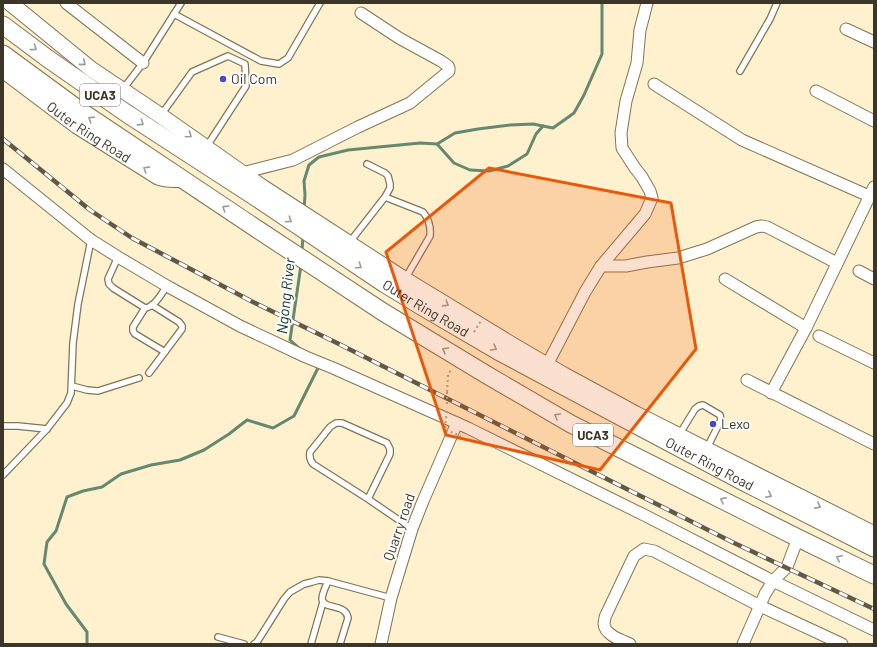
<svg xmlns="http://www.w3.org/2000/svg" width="877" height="647" viewBox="0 0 877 647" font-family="Barlow,sans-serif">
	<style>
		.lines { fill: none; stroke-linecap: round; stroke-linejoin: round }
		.stream { stroke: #658970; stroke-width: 3 }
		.service-casing { stroke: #817455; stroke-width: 8 }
		.minor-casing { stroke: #817455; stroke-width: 13 }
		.secondary-casing { stroke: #817455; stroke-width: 17 }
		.primary-casing { stroke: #817455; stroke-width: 19 }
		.path { stroke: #afa48a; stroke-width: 2; stroke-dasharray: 2 3; stroke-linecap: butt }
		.service { stroke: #fff; stroke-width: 5.5 }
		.minor { stroke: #fff; stroke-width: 11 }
		.secondary { stroke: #fff; stroke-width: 15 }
		.primary { stroke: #fff; stroke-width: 17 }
		.rail-casing { stroke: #615948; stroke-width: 4.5 }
		.rail { stroke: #fff; stroke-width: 3; stroke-dasharray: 9; stroke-linecap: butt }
		.path-bridge { stroke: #afa48a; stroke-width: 2; stroke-dasharray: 2 3; stroke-linecap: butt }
		.oneway { stroke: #9e9a94 }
		.marked { fill: #e8590c; fill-opacity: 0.2; stroke: #e8590c; stroke-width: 3; stroke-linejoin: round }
		.poi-dot { fill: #424bc0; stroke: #fff; stroke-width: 1.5 }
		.labels { text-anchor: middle; stroke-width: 3.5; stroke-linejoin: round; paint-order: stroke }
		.shield { fill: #fff; stroke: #767269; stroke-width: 1 }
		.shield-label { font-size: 13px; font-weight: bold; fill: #3c3629 }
		.poi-label { font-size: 14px; fill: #3c3629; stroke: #fff; text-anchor: start }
		.street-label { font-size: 14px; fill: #3c3629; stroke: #fff }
		.water-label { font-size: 15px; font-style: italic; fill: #0b3823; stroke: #fff }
	</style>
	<rect width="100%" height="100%" fill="#fff1ce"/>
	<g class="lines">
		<!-- stream -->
		<g class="stream">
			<polyline points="437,144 454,163 470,170 489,171 508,166 527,154 536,134 543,126"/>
			<polyline points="304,210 305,195 304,181 309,165 319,157 348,150 420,143 437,144 455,133 478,129 510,125 533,124 553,128 574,113 584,95 602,54 602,3"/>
			<polyline points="302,251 303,235"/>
			<polyline points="299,348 290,340 301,265"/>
			<polyline points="87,644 87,632 66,604 44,564 47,542 56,531 67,497 83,491 102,487 121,474 151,465 180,460 204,450 229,434 247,420 273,428 294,416 319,366 318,365"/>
		</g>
		<!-- service casing -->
		<g class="service-casing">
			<g id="service">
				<polyline points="174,14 261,61 279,64 288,58 320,3"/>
				<polyline points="740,71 770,19 777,3"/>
				<polyline points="123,89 143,63 181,3"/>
				<polyline points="161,115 192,72 228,56 245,64 246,86 207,146"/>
				<path d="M385,197L423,212C429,219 431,226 430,236L405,279"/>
				<polyline points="349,243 385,197 390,188 390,184 388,176 385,173 367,164"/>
				<path d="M118,257L108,279L109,284L113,288L145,308C155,307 161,294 167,286"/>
				<polyline points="145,308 133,327 133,331 135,334 165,352"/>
				<polyline points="149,373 182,329 182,326 179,322 152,305"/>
				<polyline points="72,386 87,390 98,391 139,378"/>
				<polyline points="3,426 18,426 47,429"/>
				<polyline points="679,435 695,409 699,406 703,405 720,415 721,420 707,448"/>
				<polyline points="3,475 47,429 67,403 71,393 73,343 78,304 91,240"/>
				<path d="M368,499L390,454V449L387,443L342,423H336L330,427L310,452C309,457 310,460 313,464L368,499L412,529"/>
				<path d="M328,581C326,586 322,594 322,599C323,610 346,603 348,618L340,644"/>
				<polyline points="218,637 244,644"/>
				<polyline points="254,644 257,642 284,599 290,592 304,584 312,582 319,580 328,581 391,598"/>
				<polyline points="311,644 323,602"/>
			</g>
		</g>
		<!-- minor casing -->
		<g class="minor-casing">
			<g id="minor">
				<polyline points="66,3 143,63"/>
				<polyline points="846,29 874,42"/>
				<polyline points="654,84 742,140 869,196"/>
				<polyline points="816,91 874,121"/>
				<polyline points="3,169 91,240 118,257 167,286 240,326 306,357 333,368 468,428 646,516 773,581 874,630"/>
				<polyline points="242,173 293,160 358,127 410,103 449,71 449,68 448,66 441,61 399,38 361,13"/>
				<polyline points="601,266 645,214 652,198 650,191 642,177 635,168 622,148 621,133 626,101 637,63 640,30 647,3"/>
				<polyline points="859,271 874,279"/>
				<polyline points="725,279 806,328"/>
				<polyline points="819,336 874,363"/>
				<polyline points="547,365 585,292 601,266 626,266 647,262 678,258 707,249 756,227 762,226 767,227 837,263"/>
				<polyline points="747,380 874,444"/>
				<polyline points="771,393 806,328 874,187"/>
				<polyline points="381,644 391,598 412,529 423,501 457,423"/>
				<path d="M630,644C621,640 605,635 604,624C604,622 605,619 605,617L634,556L644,549L654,551L760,606L842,644"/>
				<polyline points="743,644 765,594 773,581 787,567 798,538"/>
			</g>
		</g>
		<!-- secondary casing -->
		<g class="secondary-casing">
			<g id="secondary">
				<polyline points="10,3 91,69 161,116 262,187 404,279 514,346 564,375 636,414 874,534"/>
				<path id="s1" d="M3,70L77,126L158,177C166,180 173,180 182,179"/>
			</g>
		</g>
		<!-- primary casing -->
		<g class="primary-casing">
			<g id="primary">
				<path id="s2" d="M3,25L47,58L126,113L257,198L385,284L421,306L498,351L612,412L742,481L874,548"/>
				<polyline points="3,54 82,112 257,229 383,312 487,375 571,424 798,538 874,575"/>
			</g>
		</g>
		<!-- path -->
		<polyline class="path" points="447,392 448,375 452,368"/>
		<!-- service -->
		<use href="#service" class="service"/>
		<!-- minor -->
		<use href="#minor" class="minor"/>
		<!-- secondary -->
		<use href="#secondary" class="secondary"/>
		<!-- primary -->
		<use href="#primary" class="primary"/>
		<!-- rail casing -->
		<g class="rail-casing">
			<polyline id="rail" points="3,139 90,210 132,238 251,301 337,343 732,542 874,609"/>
		</g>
		<!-- rail -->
		<use href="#rail" class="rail"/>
		<!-- path-bridge -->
		<g class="path-bridge">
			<polyline points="474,332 482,319"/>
			<polyline points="447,404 447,392"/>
			<polyline points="445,428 447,409"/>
			<polyline points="446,430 461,436"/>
		</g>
	</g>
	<!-- one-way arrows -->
	<defs><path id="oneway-chevron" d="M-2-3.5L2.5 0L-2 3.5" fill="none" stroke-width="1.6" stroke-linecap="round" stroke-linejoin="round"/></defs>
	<g class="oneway">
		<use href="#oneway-chevron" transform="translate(34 48) rotate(36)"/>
		<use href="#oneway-chevron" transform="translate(83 63) rotate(40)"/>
		<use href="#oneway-chevron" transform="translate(91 119) rotate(-146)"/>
		<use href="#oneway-chevron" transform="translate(141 123) rotate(33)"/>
		<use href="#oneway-chevron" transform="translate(189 135) rotate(35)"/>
		<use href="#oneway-chevron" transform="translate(146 169) rotate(-148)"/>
		<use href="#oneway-chevron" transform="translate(225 208) rotate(-147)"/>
		<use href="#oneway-chevron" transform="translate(289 220) rotate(34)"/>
		<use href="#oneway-chevron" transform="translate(359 266) rotate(34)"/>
		<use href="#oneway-chevron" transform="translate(446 304) rotate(32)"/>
		<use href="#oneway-chevron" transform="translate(494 348) rotate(30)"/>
		<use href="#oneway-chevron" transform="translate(445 350) rotate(-149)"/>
		<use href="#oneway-chevron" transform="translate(557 416) rotate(-150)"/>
		<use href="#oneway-chevron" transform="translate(769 495) rotate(27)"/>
		<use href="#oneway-chevron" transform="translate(723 500) rotate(-153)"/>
		<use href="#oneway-chevron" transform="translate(818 506) rotate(27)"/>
		<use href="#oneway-chevron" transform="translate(839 558) rotate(-154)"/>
	</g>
	<!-- marked area -->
	<path class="marked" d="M489,168L671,203L696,349L600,470L446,435L386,252Z"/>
	<!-- markers -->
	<g class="poi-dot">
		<circle cx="223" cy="79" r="4"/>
		<circle cx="713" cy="424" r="4"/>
	</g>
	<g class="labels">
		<!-- shield labels -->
		<g class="shield">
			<rect x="80" y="84" width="40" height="22" rx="3"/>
			<rect x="573" y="424" width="40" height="22" rx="3"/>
		</g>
		<g class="shield-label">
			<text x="100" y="100">UCA3</text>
			<text x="593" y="440">UCA3</text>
		</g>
		<!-- poi labels -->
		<g class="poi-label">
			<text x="231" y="84">Oil Com</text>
			<text x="721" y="429">Lexo</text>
		</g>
		<!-- street labels -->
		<g class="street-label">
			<text dy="5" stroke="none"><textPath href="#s1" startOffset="106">Outer Ring Road</textPath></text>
			<text dy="5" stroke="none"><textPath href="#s2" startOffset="509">Outer Ring Road</textPath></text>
			<text dy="5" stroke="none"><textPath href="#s2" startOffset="833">Outer Ring Road</textPath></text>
			<text transform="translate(399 527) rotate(-71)" y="5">Quarry road</text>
		</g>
		<!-- water labels -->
		<g class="water-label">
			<text transform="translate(286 296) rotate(-84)" y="5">Ngong River</text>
		</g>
	</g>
	<!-- border -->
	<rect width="877" height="647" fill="none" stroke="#3c3629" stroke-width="8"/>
</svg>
